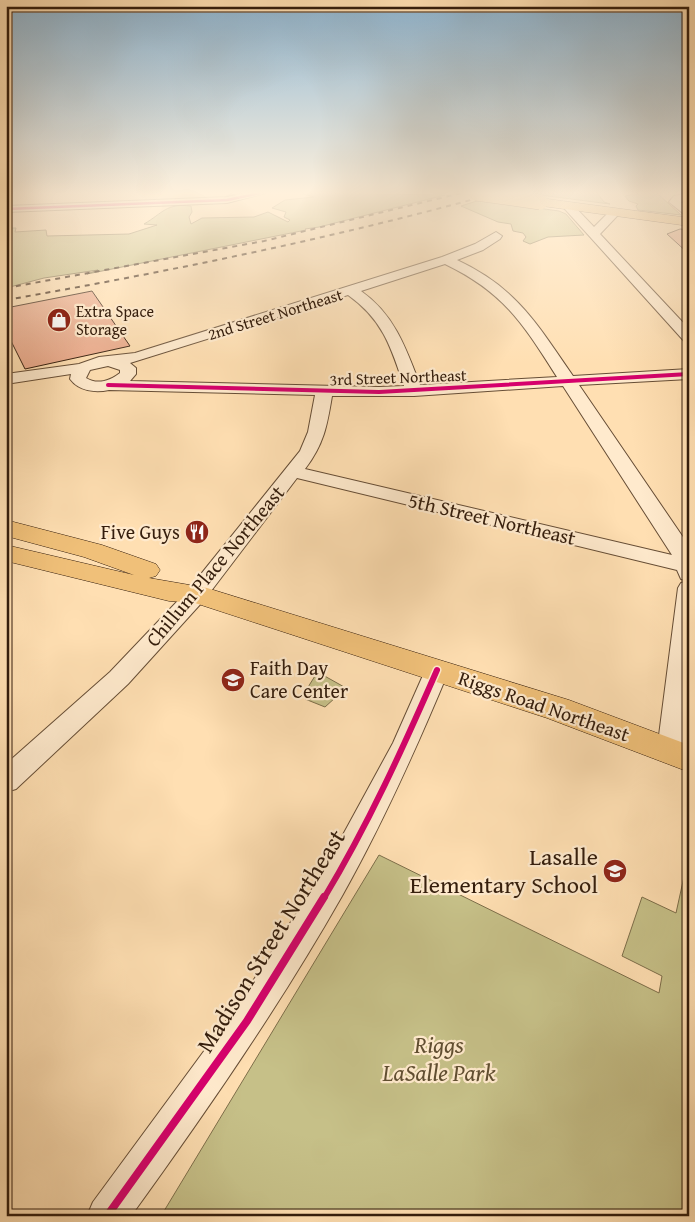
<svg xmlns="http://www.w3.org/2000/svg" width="695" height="1222" viewBox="0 0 695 1222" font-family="'Gentium Book Plus',serif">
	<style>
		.green { fill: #c6c088; stroke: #7d6e4a }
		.building { fill: #edad8f; stroke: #341d0c }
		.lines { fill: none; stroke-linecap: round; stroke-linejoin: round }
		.minor-casing { stroke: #674e36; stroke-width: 2 }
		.major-casing { stroke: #341d0c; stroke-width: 1 }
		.minor { fill: #ffeacd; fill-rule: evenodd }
		.major { fill: #f0c079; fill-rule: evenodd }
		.rail { stroke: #341d0c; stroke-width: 2; stroke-dasharray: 5 5; stroke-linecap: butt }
		.major-bridge-casing { stroke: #341d0c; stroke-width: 16; stroke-linecap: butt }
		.major-bridge { stroke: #f0c079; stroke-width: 15 }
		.cycleway-far3-casing { stroke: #ffeacd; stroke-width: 4.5 }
		.cycleway-far2-casing { stroke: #ffeacd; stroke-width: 6 }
		.cycleway-far1-casing { stroke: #ffeacd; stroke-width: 9 }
		.cycleway-casing { stroke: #ffeacd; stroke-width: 11 }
		.cycleway-far3 { stroke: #d6006c; stroke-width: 2.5 }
		.cycleway-far2 { stroke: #d6006c; stroke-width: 4 }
		.cycleway-far1 { stroke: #d6006c; stroke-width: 6 }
		.cycleway { stroke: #d6006c; stroke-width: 8 }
		.labels { text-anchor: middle; stroke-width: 4.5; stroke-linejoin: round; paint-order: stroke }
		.far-poi-label { font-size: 16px; fill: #341d0c; stroke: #ffeacd; text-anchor: start }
		.far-street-label { font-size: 16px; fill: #341d0c; stroke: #ffeacd }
		.street-label { font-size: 20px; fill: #341d0c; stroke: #ffeacd }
		.poi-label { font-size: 20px; fill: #341d0c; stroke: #ffeacd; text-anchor: end }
		.near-poi-label { font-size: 24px; fill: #341d0c; stroke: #ffeacd; text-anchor: end }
		.near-street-label { font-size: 24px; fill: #341d0c; stroke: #ffeacd }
		.near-park-label { font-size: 24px; font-style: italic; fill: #604e31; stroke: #ffeacd }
	</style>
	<rect width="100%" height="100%" fill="#ffdfb2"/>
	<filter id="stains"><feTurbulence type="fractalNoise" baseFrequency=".004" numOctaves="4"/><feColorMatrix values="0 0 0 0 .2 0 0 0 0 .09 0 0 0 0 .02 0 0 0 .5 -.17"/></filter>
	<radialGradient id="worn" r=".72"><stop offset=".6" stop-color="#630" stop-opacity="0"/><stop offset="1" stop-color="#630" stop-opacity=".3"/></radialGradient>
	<!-- green -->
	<g class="green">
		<path d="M300,193L445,195L319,227L305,229L306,230L87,274L98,270L44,278L6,288V228H16L15,232L46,230L47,236L129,234L157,225L144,224C163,213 166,203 191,206L192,212L189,217L191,224L202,218L254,217L268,212L288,222L290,220L284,217L286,212L272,208L285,200L314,197Z"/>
		<polygon points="525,193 597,193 604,202 610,204"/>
		<polygon points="641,193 657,193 681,215 638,210 636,206 638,204 629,201 625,196"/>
		<polygon points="480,200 559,211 566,214 584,235 548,237 530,244 523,241 526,237 523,233 513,231 511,224 498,222 461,206"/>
		<polygon points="321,674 346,688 325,707 305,699 303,695 315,676"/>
		<polygon points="689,854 689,1216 161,1216 379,855 659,993 662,976 622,956 642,897 676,913"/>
	</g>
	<!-- building -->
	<g class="building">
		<polygon points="680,229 689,230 689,254 667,234"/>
		<polygon points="92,291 130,346 25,369 6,331 6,308"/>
	</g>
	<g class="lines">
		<!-- minor casing -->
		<g class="minor-casing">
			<g id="minor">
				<polygon points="244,193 265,193 227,203 6,212 6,206 227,197"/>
				<polygon points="689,193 689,199 681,202 689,209 689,218 669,202 674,196"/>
				<polygon points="568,203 572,204 594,227 611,210 619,210 619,214 600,234 689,329 689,342 684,341 564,208 562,206"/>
				<path d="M496,232L502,236L500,239L483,250L457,260C517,288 537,324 573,376L689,369V379L579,385L689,546V697L683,751L679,759L670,762L661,759L657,751L678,588L681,583L688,581L681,579L677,570L297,478L205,599L128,684L16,789L6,792V764L110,672L189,589L300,451L308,432L315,395L109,390C95,393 79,391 70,379L71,374L6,384V374L79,364L99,357L135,353L442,257L475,244ZM445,264C505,293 523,324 557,377L420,385C406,348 394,314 361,291ZM348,295C383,320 391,347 404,386L379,387L130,381L136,374V368L130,363ZM108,366L120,370V373C110,381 97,385 86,378L90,370ZM563,386L672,555L305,469C324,444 327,426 332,396H414Z"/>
				<path d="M437,661L446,664L449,670C417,747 383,823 342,896C279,1007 206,1112 131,1216H87L93,1202L235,1009L321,875L393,743L428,664Z"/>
			</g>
		</g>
		<!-- major casing -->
		<g class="major-casing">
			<g id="major">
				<polygon points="540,198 689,218 689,226 535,205 533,202"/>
				<polygon points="6,520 102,545 156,564 160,570 156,576 149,578 207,588 569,700 689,745 689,772 547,718 195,603 169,601 6,561 6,545 134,575 84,557 6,536"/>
			</g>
		</g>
		<!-- minor -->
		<use href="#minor" class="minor"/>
		<!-- major -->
		<use href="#major" class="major"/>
		<!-- rail -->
		<g class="rail">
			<polyline points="6,288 264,241 461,193"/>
			<path d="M6,300C171,271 335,238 496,193"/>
		</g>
		<!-- major-bridge casing -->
		<g class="major-bridge-casing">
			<polyline id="major-bridge" points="476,193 540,202"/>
		</g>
		<!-- major-bridge -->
		<use href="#major-bridge" class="major-bridge"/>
		<!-- cycleway-far3 casing -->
		<g class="cycleway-far3-casing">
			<polyline id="cycleway-far3" points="6,209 227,200 260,193"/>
		</g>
		<!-- cycleway-far2 casing -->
		<g class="cycleway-far2-casing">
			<polyline id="cycleway-far2" points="108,385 379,392 689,374"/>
		</g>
		<!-- cycleway-far1 casing -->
		<g class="cycleway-far1-casing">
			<path id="cycleway-far1" d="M324,898C368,825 403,748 437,670"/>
		</g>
		<!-- cycleway casing -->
		<g class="cycleway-casing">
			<polyline id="cycleway" points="107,1216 247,1021 324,897"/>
		</g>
		<!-- cycleway-far3 -->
		<use href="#cycleway-far3" class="cycleway-far3"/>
		<!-- cycleway-far2 -->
		<use href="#cycleway-far2" class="cycleway-far2"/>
		<!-- cycleway-far1 -->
		<use href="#cycleway-far1" class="cycleway-far1"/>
		<!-- cycleway -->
		<use href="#cycleway" class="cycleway"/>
	</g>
	<!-- sky -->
	<linearGradient id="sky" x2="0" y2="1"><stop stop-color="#8db6d4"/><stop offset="0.53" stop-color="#fff1dc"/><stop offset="1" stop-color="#fff1dc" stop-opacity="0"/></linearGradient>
	<rect width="695" height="364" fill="url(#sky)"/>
	<!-- icons -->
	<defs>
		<g id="shop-disc" transform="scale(1.25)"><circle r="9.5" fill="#8f2418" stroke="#ffeacd"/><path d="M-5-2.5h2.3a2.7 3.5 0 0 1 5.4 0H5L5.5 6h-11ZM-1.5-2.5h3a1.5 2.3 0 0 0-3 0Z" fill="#fff"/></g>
		<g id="restaurant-disc" transform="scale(1.25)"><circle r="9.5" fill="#8f2418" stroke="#ffeacd"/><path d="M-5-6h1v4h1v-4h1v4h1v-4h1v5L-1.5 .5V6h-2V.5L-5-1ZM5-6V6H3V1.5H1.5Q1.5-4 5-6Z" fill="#fff"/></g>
		<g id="school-disc" transform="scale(1.25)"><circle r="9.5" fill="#8f2418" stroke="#ffeacd"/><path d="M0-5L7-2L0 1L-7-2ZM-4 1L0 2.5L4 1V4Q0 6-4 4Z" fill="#fff"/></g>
	</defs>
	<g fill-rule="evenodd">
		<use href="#shop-disc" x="59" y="320"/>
		<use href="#restaurant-disc" x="197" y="532"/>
		<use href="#school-disc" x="233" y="680"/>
		<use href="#school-disc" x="615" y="871"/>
	</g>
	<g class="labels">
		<!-- far-poi labels -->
		<g class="far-poi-label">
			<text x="76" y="317">Extra Space<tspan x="76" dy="18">Storage</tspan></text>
		</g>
		<!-- far-street labels -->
		<g class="far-street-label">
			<text transform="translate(275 314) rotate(-17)" y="6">2nd Street Northeast</text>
			<text transform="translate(398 377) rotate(-2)" y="6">3rd Street Northeast</text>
		</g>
		<!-- street labels -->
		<g class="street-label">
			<text transform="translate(492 519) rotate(13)" y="7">5th Street Northeast</text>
			<text transform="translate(215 566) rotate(-50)" y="7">Chillum Place Northeast</text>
			<text transform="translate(544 706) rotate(19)" y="7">Riggs Road Northeast</text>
		</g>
		<!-- poi labels -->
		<g class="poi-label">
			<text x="180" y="539">Five Guys</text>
			<text x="250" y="675" text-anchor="start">Faith Day<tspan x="250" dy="23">Care Center</tspan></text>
		</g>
		<!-- near-poi labels -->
		<g class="near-poi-label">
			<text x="598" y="865">Lasalle<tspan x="598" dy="28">Elementary School</tspan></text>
		</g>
		<!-- near-street labels -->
		<g class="near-street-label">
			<text transform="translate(271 941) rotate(-58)" y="8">Madison Street Northeast</text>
		</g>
		<!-- near-park labels -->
		<g class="near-park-label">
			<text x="439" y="1053">Riggs<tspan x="439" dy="28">LaSalle Park</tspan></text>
		</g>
	</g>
	<!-- margin -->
	<rect width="695" height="1222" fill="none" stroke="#ffdfb2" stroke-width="25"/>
	<rect x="8" y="8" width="680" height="1207" fill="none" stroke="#341d0c" stroke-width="2.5"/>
	<rect x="12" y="12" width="670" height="1197" fill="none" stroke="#341d0c"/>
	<rect width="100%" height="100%" filter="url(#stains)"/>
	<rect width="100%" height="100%" fill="url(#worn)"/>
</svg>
